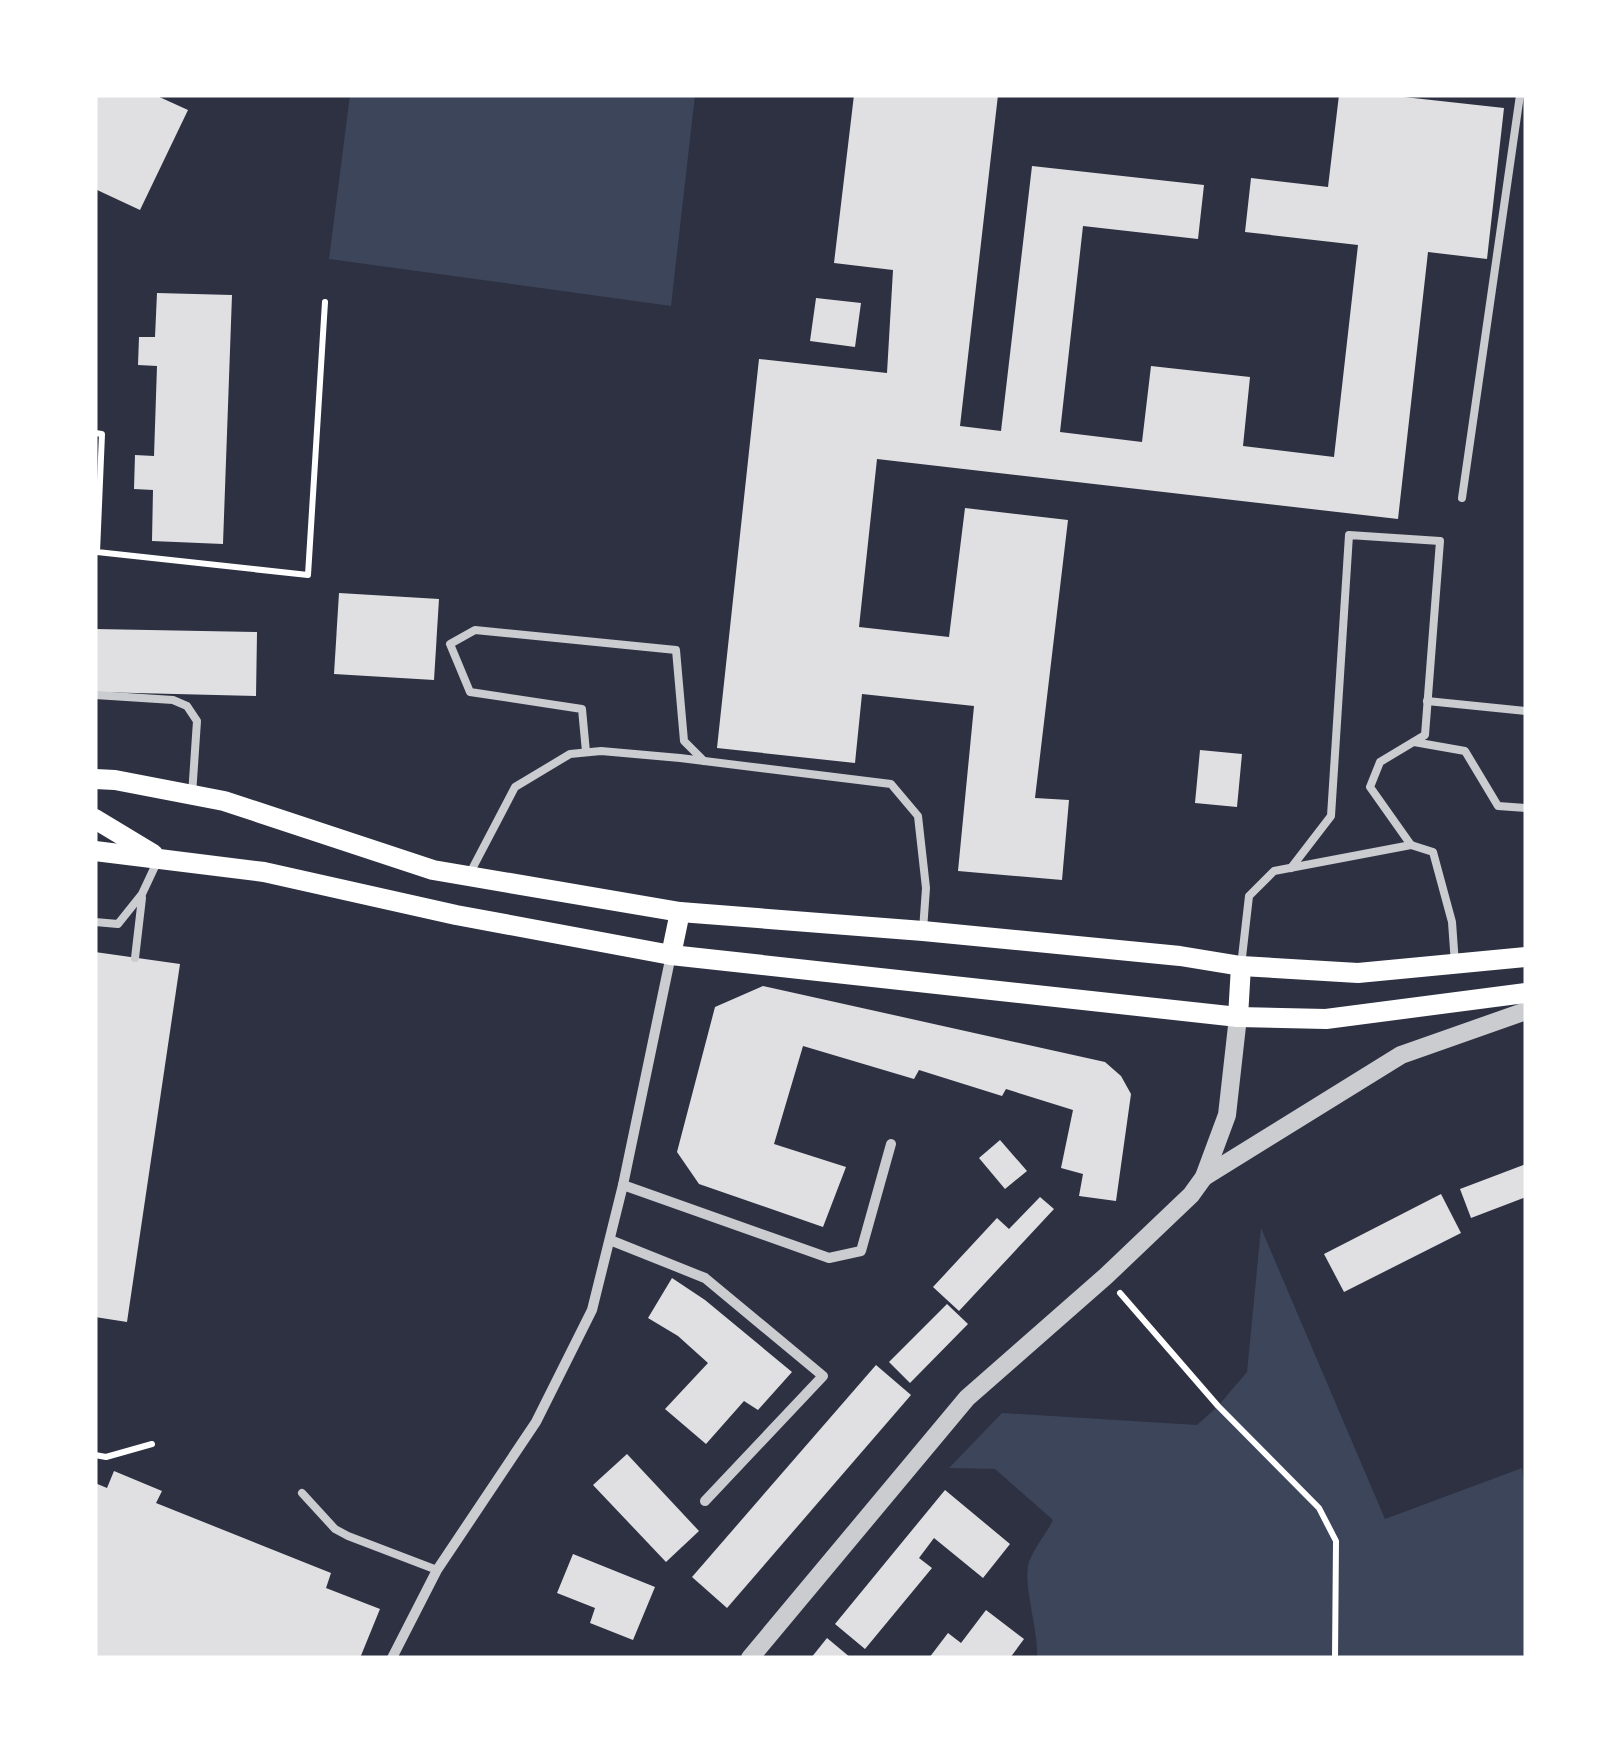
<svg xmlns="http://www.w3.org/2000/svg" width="1621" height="1753" viewBox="0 0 1621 1753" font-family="Raleway,sans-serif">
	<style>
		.green { fill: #3c4559 }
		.building { fill: #e0e0e3 }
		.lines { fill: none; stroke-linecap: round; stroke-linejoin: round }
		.path { stroke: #fff; stroke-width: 6 }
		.service { stroke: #caccd0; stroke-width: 8 }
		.minor { stroke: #caccd0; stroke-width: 10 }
		.tertiary { stroke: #caccd0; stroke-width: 18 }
		.secondary { stroke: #fff; stroke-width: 20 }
	</style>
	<rect width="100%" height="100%" fill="#2d3142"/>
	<!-- green -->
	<g class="green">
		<polygon points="350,95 695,95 671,306 329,259"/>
		<path d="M1261,1228L1385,1519L1522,1468L1526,1493V1658H1037C1039,1632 1022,1583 1029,1562C1034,1548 1046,1534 1053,1520L995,1469L949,1468L1002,1413L1197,1425L1218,1406L1247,1372Z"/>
	</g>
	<!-- building -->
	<g class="building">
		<polygon points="95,95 155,95 188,110 140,210 95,189"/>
		<polygon points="854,95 998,95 960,426 1001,431 1032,166 1204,185 1198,239 1083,226 1060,432 1142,442 1151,366 1250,377 1243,446 1334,457 1358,245 1245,232 1251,178 1328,187 1339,95 1386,95 1504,108 1487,259 1428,252 1398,519 877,459 859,627 949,637 965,508 1068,520 1035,798 1069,800 1062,880 958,871 974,706 862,694 855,763 717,748 759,359 887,373 893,270 834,263"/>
		<polygon points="157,293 232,295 223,544 152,541 153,490 134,489 135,455 154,456 157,366 138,365 139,337 155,337"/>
		<polygon points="816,298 861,303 855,347 810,341"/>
		<polygon points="339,593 439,599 434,680 334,674"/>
		<polygon points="95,629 257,632 256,696 95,692"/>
		<polygon points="1200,750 1242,754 1237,807 1195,803"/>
		<polygon points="95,952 180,964 127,1322 95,1317"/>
		<polygon points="763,986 1105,1062 1121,1076 1131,1094 1116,1201 1079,1196 1083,1174 1061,1168 1073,1110 1006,1089 1002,1096 919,1070 914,1079 803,1046 774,1144 846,1167 823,1227 699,1184 677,1152 715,1007"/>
		<polygon points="1000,1140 1027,1171 1005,1189 979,1158"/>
		<polygon points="1526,1164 1526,1197 1471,1218 1460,1189"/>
		<polygon points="1441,1194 1461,1233 1344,1292 1324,1254"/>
		<polygon points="1040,1197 1054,1209 959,1311 933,1287 997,1218 1009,1229"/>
		<polygon points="672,1278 705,1300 792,1372 758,1410 744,1401 706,1444 665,1409 708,1363 678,1336 648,1318"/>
		<polygon points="947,1304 968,1324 910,1383 889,1362"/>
		<polygon points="876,1365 911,1395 727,1608 692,1577"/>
		<polygon points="627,1454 699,1531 666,1562 593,1485"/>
		<polygon points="114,1471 162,1491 156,1503 331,1573 326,1588 380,1609 360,1658 95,1658 95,1483 107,1488"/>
		<polygon points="945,1490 1010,1544 983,1578 934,1538 919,1558 932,1568 865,1649 835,1624"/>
		<polygon points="573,1554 655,1587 633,1640 590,1623 595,1608 557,1593"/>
		<polygon points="986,1610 1024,1639 1010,1658 929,1658 948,1633 961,1643"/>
		<polygon points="827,1638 851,1658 811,1658"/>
	</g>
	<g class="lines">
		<!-- path -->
		<g class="path">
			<polyline points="95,433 102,434 97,552 308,575 325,302"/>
			<polyline points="1120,1293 1218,1406 1319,1508 1336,1541 1335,1658"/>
			<polyline points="95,1455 106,1457 152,1444"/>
		</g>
		<!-- service -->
		<g class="service">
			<polyline points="1462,498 1520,95"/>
			<polyline points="95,695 173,700 187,706 197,721 192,795"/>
			<polyline points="1427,701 1526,711"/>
			<polyline points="1414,742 1465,751 1498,806 1526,808"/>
			<polyline points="586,752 582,709 470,692 450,644 475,630 676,650 684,741 704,761"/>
			<polyline points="1291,868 1331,816 1349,535 1440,541 1425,735 1380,762 1370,787 1411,845 1433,852 1452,922 1455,964"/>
			<polyline points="470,873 515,787 570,754 601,751 680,758 891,784 918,816 926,888 923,930"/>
			<polyline points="95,922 118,924 142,894 157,862"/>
			<polyline points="135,958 142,898"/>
			<polyline points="1241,966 1249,896 1274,871 1411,845"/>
			<polyline points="302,1493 335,1529 348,1536 437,1570"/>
		</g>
		<!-- minor -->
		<g class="minor">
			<polyline points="623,1185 829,1258 861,1251 891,1144"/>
			<polyline points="610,1240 705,1278 823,1376 705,1501"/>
			<polyline points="392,1658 437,1570 536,1422 592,1310 623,1185 671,955"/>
		</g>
		<!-- tertiary -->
		<g class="tertiary">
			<polyline points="1204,1177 1401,1055 1526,1011"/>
			<polyline points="750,1658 967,1398 1106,1276 1191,1195 1204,1177 1227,1115 1238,1017"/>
		</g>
		<!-- secondary -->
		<g class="secondary">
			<polyline points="95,779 115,780 224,801 433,870 680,912 923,931 1180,956 1241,966 1358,973 1526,957"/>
			<polyline points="95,819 153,854"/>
			<polyline points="95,851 264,872 456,915 671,955 1238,1017 1326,1019 1526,993"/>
			<polyline points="671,955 680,912"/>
			<polyline points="1238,1017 1241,966"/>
		</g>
	</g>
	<!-- border -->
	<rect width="1621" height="1753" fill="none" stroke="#ffffff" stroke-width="195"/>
</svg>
